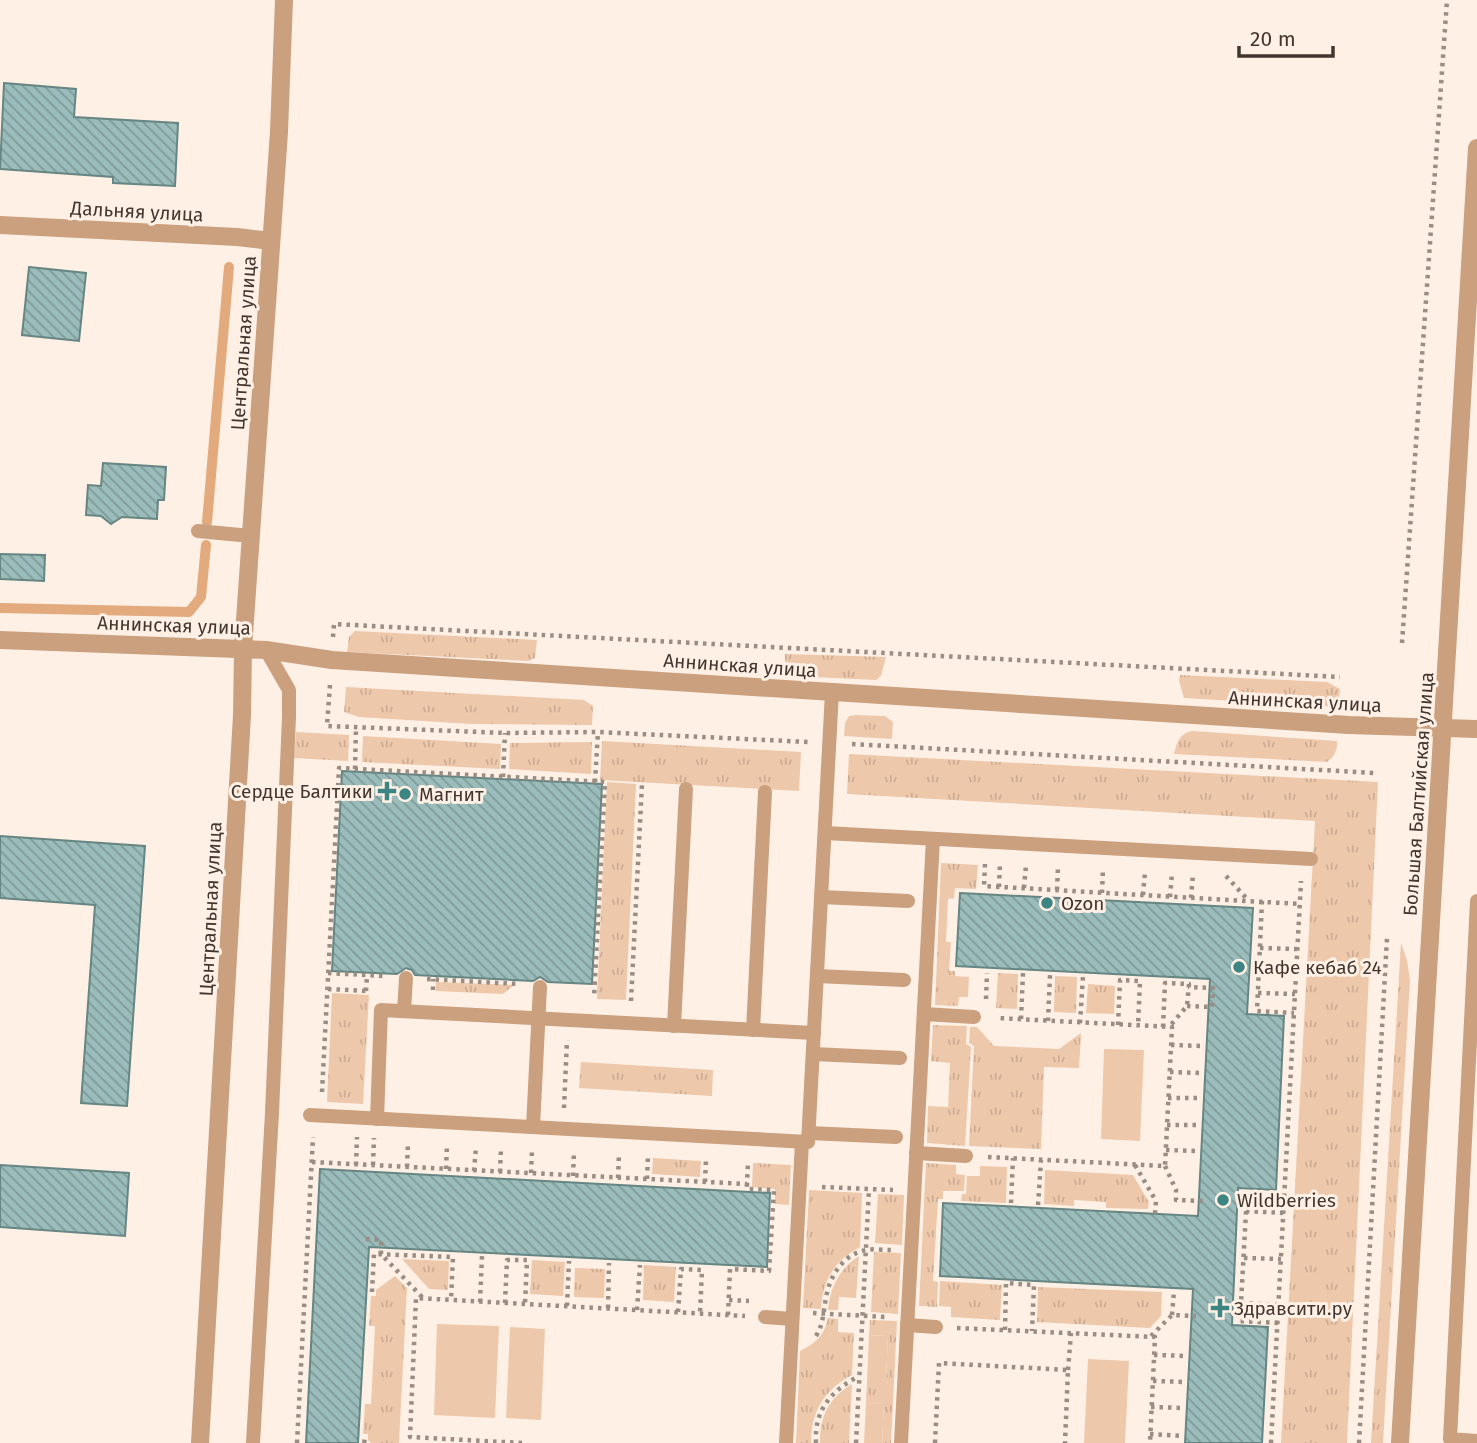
<svg xmlns="http://www.w3.org/2000/svg" width="1477" height="1443" viewBox="0 0 1477 1443" font-family="'Fira Sans',sans-serif">
	<style>
		.grass { fill: url(#grass-tufts) }
		.park { fill: #eec8ab }
		.lines { fill: none; stroke-linecap: round; stroke-linejoin: round }
		.stream { stroke: #e3aa7e; stroke-width: 10 }
		.building { fill: url(#building-back-hatch); stroke: #668684; stroke-width: 2 }
		.path { stroke: #998d84; stroke-width: 4.5; stroke-dasharray: 3.5 5; stroke-linecap: butt }
		.service { stroke: #caa07f; stroke-width: 14 }
		.minor { stroke: #caa07f; stroke-width: 18 }
		.poi-dot { fill: #3d8583; stroke: #fff0e5; stroke-width: 2.5 }
		.labels { text-anchor: middle; stroke-width: 6; stroke-linejoin: round; paint-order: stroke }
		.street-label { font-size: 19px; fill: #413730; stroke: #fff0e5 }
		.poi-label { font-size: 19px; fill: #413730; stroke: #fff0e5; text-anchor: start }
	</style>
	<defs>
		<pattern id="grass-tufts" width="24" height="20" patternUnits="userSpaceOnUse" patternTransform="scale(1.75)"><rect width="24" height="20" fill="#eec8ab"/><path d="M3 7l-1-3M5 7V3M7 7l1-3M15 17l-1-3M17 17v-4M19 17l1-3" fill="none" stroke="#cdac93"/></pattern>
		<pattern id="building-back-hatch" width="6" height="6" patternUnits="userSpaceOnUse" patternTransform="scale(1.75)"><rect width="6" height="6" fill="#9abcba"/><path d="M-1 5l2 2M0 0l6 6M5-1l2 2" fill="none" stroke="#7f9a98"/></pattern>
	</defs>
	<rect width="100%" height="100%" fill="#fff0e5"/>
	<!-- grass -->
	<g class="grass">
		<polygon points="355,631 537,640 535,658 528,661 347,652 349,637"/>
		<polygon points="785,654 886,657 881,676 876,680 791,676 785,670"/>
		<polygon points="1180,675 1327,682 1340,689 1338,707 1184,698 1179,681"/>
		<polygon points="346,687 584,700 593,706 592,725 471,724 359,717 344,712"/>
		<polygon points="856,715 885,716 893,722 892,739 844,736 845,723 849,716"/>
		<path d="M1192,731L1337,741C1338,751 1334,756 1327,762L1174,754C1177,742 1179,734 1192,731Z"/>
		<polygon points="296,732 349,735 348,761 294,758"/>
		<polygon points="363,736 501,744 500,769 362,762"/>
		<polygon points="602,741 801,752 799,791 600,780"/>
		<polygon points="592,742 591,774 509,769 510,743"/>
		<polygon points="849,754 1378,782 1347,1443 1281,1443 1315,821 847,794"/>
		<polygon points="607,782 636,784 626,1000 597,999"/>
		<polygon points="941,863 978,865 976,889 955,888 954,898 948,899 946,942 951,942 949,971 955,971 955,976 969,977 968,997 959,997 958,1006 935,1005"/>
		<polygon points="1401,943 1407,960 1410,981 1383,1443 1371,1443"/>
		<polygon points="998,973 1018,974 1017,1009 996,1008"/>
		<polygon points="1055,976 1077,977 1076,1013 1054,1012"/>
		<polygon points="436,982 514,985 503,994 436,991"/>
		<polygon points="1088,984 1115,986 1114,1014 1086,1013"/>
		<polygon points="332,993 369,995 363,1104 327,1102"/>
		<polygon points="933,1025 967,1026 966,1044 971,1047 965,1146 927,1143 928,1106 948,1107 950,1063 931,1061"/>
		<polygon points="970,1027 977,1027 994,1046 1059,1049 1081,1033 1079,1068 1044,1067 1041,1149 969,1146 974,1046 969,1043"/>
		<polygon points="581,1062 713,1070 712,1096 579,1088"/>
		<polygon points="653,1158 701,1161 700,1177 652,1174"/>
		<polygon points="753,1163 791,1165 789,1205 775,1204 775,1189 752,1187"/>
		<polygon points="926,1163 956,1165 956,1174 965,1175 964,1191 943,1191 943,1199 938,1199 933,1281 938,1282 937,1307 919,1306"/>
		<polygon points="980,1166 1007,1167 1006,1203 961,1201 962,1194 966,1194 967,1176 980,1176"/>
		<polygon points="1045,1170 1133,1175 1149,1202 1148,1209 1106,1208 1106,1202 1074,1200 1074,1206 1044,1204"/>
		<path d="M809,1190L862,1193L860,1247C834,1261 823,1280 821,1309L803,1308Z"/>
		<polygon points="878,1194 904,1195 902,1245 875,1243"/>
		<polygon points="874,1252 901,1253 898,1314 871,1312"/>
		<path d="M859,1256L856,1298L839,1297L838,1310H828C830,1287 840,1268 859,1256Z"/>
		<polygon points="402,1259 449,1261 448,1290 429,1289"/>
		<polygon points="532,1260 565,1262 563,1296 530,1294"/>
		<polygon points="644,1265 676,1267 674,1302 643,1300"/>
		<polygon points="575,1268 605,1269 604,1298 574,1297"/>
		<polygon points="395,1276 407,1288 399,1443 371,1443 368,1440 368,1434 363,1434 365,1404 371,1404 375,1326 369,1326 371,1296 376,1296 376,1290"/>
		<polygon points="940,1281 1002,1285 1000,1320 951,1317 951,1307 939,1306"/>
		<polygon points="1038,1287 1162,1292 1161,1316 1150,1328 1037,1322"/>
		<path d="M828,1318L838,1319V1332L854,1333L852,1375C824,1390 811,1412 811,1443H796L800,1351C816,1343 824,1336 828,1318Z"/>
		<polygon points="870,1320 897,1321 891,1443 882,1443 884,1404 866,1403 867,1382 886,1382 888,1336 869,1335"/>
		<path d="M852,1384L849,1443H820C819,1416 830,1397 852,1384Z"/>
	</g>
	<!-- park -->
	<g class="park">
		<polygon points="1104,1049 1144,1050 1140,1141 1101,1139"/>
		<polygon points="437,1324 499,1326 495,1418 434,1415"/>
		<polygon points="510,1327 545,1329 541,1420 506,1418"/>
		<polygon points="869,1335 888,1336 886,1382 867,1382"/>
		<polygon points="1088,1359 1129,1361 1125,1443 1084,1443"/>
		<polygon points="866,1403 884,1404 882,1443 864,1443"/>
	</g>
	<g class="lines">
		<!-- stream -->
		<g class="stream">
			<polyline points="207,522 229,267"/>
			<polyline points="0,608 189,612 201,597 206,545"/>
		</g>
	</g>
	<!-- building -->
	<g class="building">
		<polygon points="4,83 76,89 74,117 178,123 175,186 113,183 113,177 0,169"/>
		<polygon points="29,267 86,273 79,341 22,335"/>
		<polygon points="103,463 166,467 164,500 158,500 157,519 122,517 111,524 101,516 86,515 88,485 101,486"/>
		<polygon points="0,554 45,555 44,581 0,579"/>
		<polygon points="342,771 602,784 592,984 548,982 540,977 533,981 415,975 412,970 406,968 397,974 332,971"/>
		<polygon points="0,836 145,846 127,1106 81,1103 95,905 0,898"/>
		<polygon points="960,893 1253,908 1247,1014 1284,1016 1276,1190 1238,1188 1232,1325 1268,1327 1262,1443 1185,1443 1193,1289 940,1276 943,1203 1198,1216 1210,979 956,966"/>
		<polygon points="0,1165 129,1173 125,1236 0,1227"/>
		<polygon points="320,1169 770,1193 767,1267 369,1247 358,1443 306,1443"/>
	</g>
	<g class="lines">
		<!-- path -->
		<g class="path">
			<polyline points="333,637 334,624 1340,677"/>
			<polyline points="1402,643 1447,0"/>
			<polyline points="330,685 327,726 505,733 598,732 808,742"/>
			<polyline points="852,744 1375,773"/>
			<polyline points="355,769 356,727"/>
			<polyline points="503,777 505,733"/>
			<polyline points="595,782 598,732"/>
			<polyline points="985,864 984,886 1300,904"/>
			<polyline points="1226,876 1248,900"/>
			<polyline points="999,887 1000,863"/>
			<polyline points="1024,888 1026,865"/>
			<polyline points="1057,890 1058,867"/>
			<polyline points="1102,893 1103,869"/>
			<polyline points="1143,895 1145,872"/>
			<polyline points="1170,897 1172,873"/>
			<polyline points="1191,898 1193,874"/>
			<polyline points="1262,901 1257,1011 1294,1013"/>
			<polyline points="1260,948 1297,949"/>
			<polyline points="328,973 384,976"/>
			<polyline points="427,979 519,984"/>
			<polyline points="328,989 369,991"/>
			<polyline points="433,990 433,979"/>
			<polyline points="366,991 367,975"/>
			<polyline points="1258,993 1295,994"/>
			<polyline points="986,999 987,973"/>
			<polyline points="631,1001 642,784"/>
			<polyline points="1187,1006 1212,1007 1213,988 1188,987"/>
			<polyline points="1021,1019 1023,973"/>
			<polyline points="1048,1021 1050,975"/>
			<polyline points="1080,1023 1083,976"/>
			<polyline points="1118,1025 1120,980 1140,981 1138,1026"/>
			<polyline points="1163,1027 1165,983 1189,984 1187,1006 1169,1027"/>
			<polyline points="1171,1045 1203,1046"/>
			<polyline points="1170,1072 1201,1073"/>
			<polyline points="322,1092 339,768 605,782 594,998"/>
			<polyline points="1168,1098 1200,1098"/>
			<polyline points="564,1108 567,1040"/>
			<polyline points="1167,1125 1199,1125"/>
			<polyline points="1166,1150 1198,1151"/>
			<polyline points="988,1157 1165,1166 1172,1027 997,1018"/>
			<polyline points="312,1162 747,1184 748,1162"/>
			<polyline points="356,1165 357,1137"/>
			<polyline points="373,1165 374,1138"/>
			<polyline points="1135,1165 1156,1201 1155,1214"/>
			<polyline points="1165,1166 1176,1190 1176,1200 1203,1201"/>
			<polyline points="407,1167 408,1143"/>
			<polyline points="446,1169 447,1145"/>
			<polyline points="474,1171 476,1147"/>
			<polyline points="500,1172 501,1148"/>
			<polyline points="531,1173 532,1150"/>
			<polyline points="573,1176 574,1152"/>
			<polyline points="618,1178 619,1154"/>
			<polyline points="647,1179 648,1156"/>
			<polyline points="705,1182 706,1159"/>
			<polyline points="822,1187 893,1190"/>
			<polyline points="1011,1203 1013,1158"/>
			<polyline points="1038,1205 1041,1160"/>
			<polyline points="1246,1211 1283,1213"/>
			<polyline points="366,1239 381,1240 381,1254 423,1298"/>
			<polyline points="1244,1258 1281,1259"/>
			<polyline points="372,1292 374,1254 453,1257 451,1300"/>
			<polyline points="729,1300 749,1301"/>
			<polyline points="480,1302 482,1256"/>
			<polyline points="505,1303 507,1260 527,1260 525,1304"/>
			<polyline points="1241,1303 1278,1305"/>
			<polyline points="567,1306 569,1261"/>
			<polyline points="608,1308 609,1263"/>
			<polyline points="637,1310 640,1265"/>
			<polyline points="678,1312 681,1269 702,1270 700,1313"/>
			<polyline points="813,1313 885,1317"/>
			<polyline points="728,1315 730,1269 769,1271 774,1190 747,1189 747,1184"/>
			<polyline points="1172,1315 1174,1291"/>
			<polyline points="1278,1323 1240,1321 1247,1194 1285,1195"/>
			<polyline points="957,1328 1155,1337 1150,1443"/>
			<polyline points="1005,1330 1006,1283 1034,1285 1032,1331"/>
			<path d="M816,1336C824,1323 823,1312 826,1298C829,1278 842,1256 862,1251C871,1248 882,1250 891,1250"/>
			<polyline points="1151,1336 1172,1315 1196,1316"/>
			<polyline points="1154,1355 1187,1356"/>
			<polyline points="1068,1370 1071,1333"/>
			<polyline points="1153,1381 1186,1382"/>
			<polyline points="1151,1407 1184,1408"/>
			<polyline points="1150,1434 1183,1436"/>
			<polyline points="297,1443 313,1137"/>
			<polyline points="364,1443 365,1438"/>
			<polyline points="522,1443 410,1437 416,1298 745,1316"/>
			<path d="M816,1443C814,1410 831,1391 859,1376"/>
			<polyline points="856,1443 869,1189"/>
			<polyline points="935,1443 939,1363 1068,1370 1065,1443"/>
			<polyline points="1271,1443 1301,881"/>
			<polyline points="1359,1443 1387,938"/>
		</g>
		<!-- service -->
		<g class="service">
			<polyline points="198,531 251,536"/>
			<polyline points="825,833 1311,859"/>
			<polyline points="821,897 908,901"/>
			<polyline points="1477,901 1450,1439 1477,1441"/>
			<polyline points="817,976 904,980"/>
			<polyline points="404,1011 406,978"/>
			<polyline points="924,1014 974,1017"/>
			<polyline points="674,1026 686,789"/>
			<polyline points="753,1030 765,792"/>
			<polyline points="813,1054 900,1058"/>
			<polyline points="310,1115 808,1142 832,692"/>
			<polyline points="377,1119 381,1010 814,1033"/>
			<polyline points="533,1127 540,987"/>
			<polyline points="809,1133 896,1137"/>
			<polyline points="916,1153 966,1156"/>
			<polyline points="765,1317 792,1319"/>
			<polyline points="907,1325 936,1327"/>
			<polyline points="253,1443 272,1113 289,717 289,690 266,650"/>
			<polyline points="786,1443 802,1142"/>
			<polyline points="901,1443 933,839"/>
		</g>
		<!-- minor -->
		<g class="minor">
			<polyline points="0,225 237,237 271,241"/>
			<polyline points="0,640 266,650 332,660 1349,725 1477,729"/>
			<polyline points="200,1443 242,715 243,649 279,132 284,0"/>
			<polyline points="1400,1443 1477,148"/>
		</g>
	</g>
	<!-- markers -->
	<g class="poi-dot">
		<path d="M383.5 780.5h7v7h7v7h-7v7h-7v-7h-7v-7h7z"/>
		<circle cx="405" cy="794" r="7"/>
		<circle cx="1047" cy="903" r="7"/>
		<circle cx="1239" cy="967" r="7"/>
		<circle cx="1223" cy="1200" r="7"/>
		<path d="M1216.5 1297.5h7v7h7v7h-7v7h-7v-7h-7v-7h7z"/>
	</g>
	<g class="labels">
		<!-- street labels -->
		<g class="street-label">
			<text transform="translate(137 211) rotate(3)" y="7">Дальняя улица</text>
			<text transform="translate(243 343) rotate(-86)" y="7">Центральная улица</text>
			<text transform="translate(174 625) rotate(2)" y="7">Аннинская улица</text>
			<text transform="translate(740 665) rotate(4)" y="7">Аннинская улица</text>
			<text transform="translate(1305 701) rotate(3)" y="7">Аннинская улица</text>
			<text transform="translate(1418 794) rotate(-86)" y="7">Большая Балтийская улица</text>
			<text transform="translate(210 909) rotate(-87)" y="7">Центральная улица</text>
		</g>
		<!-- poi labels -->
		<g class="poi-label">
			<text x="373" y="798" text-anchor="end">Сердце Балтики</text>
			<text x="419" y="801">Магнит</text>
			<text x="1061" y="910">Ozon</text>
			<text x="1253" y="974">Кафе кебаб 24</text>
			<text x="1237" y="1207">Wildberries</text>
			<text x="1234" y="1315">Здравсити.ру</text>
		</g>
	</g>
	<!-- scale -->
	<path d="M1239 46v10h94v-10" fill="none" stroke="#413730" stroke-width="3.5"/>
	<text x="1250" y="46" font-size="21" fill="#413730" stroke="#fff0e5" stroke-width="5" paint-order="stroke">20 m</text>
</svg>
